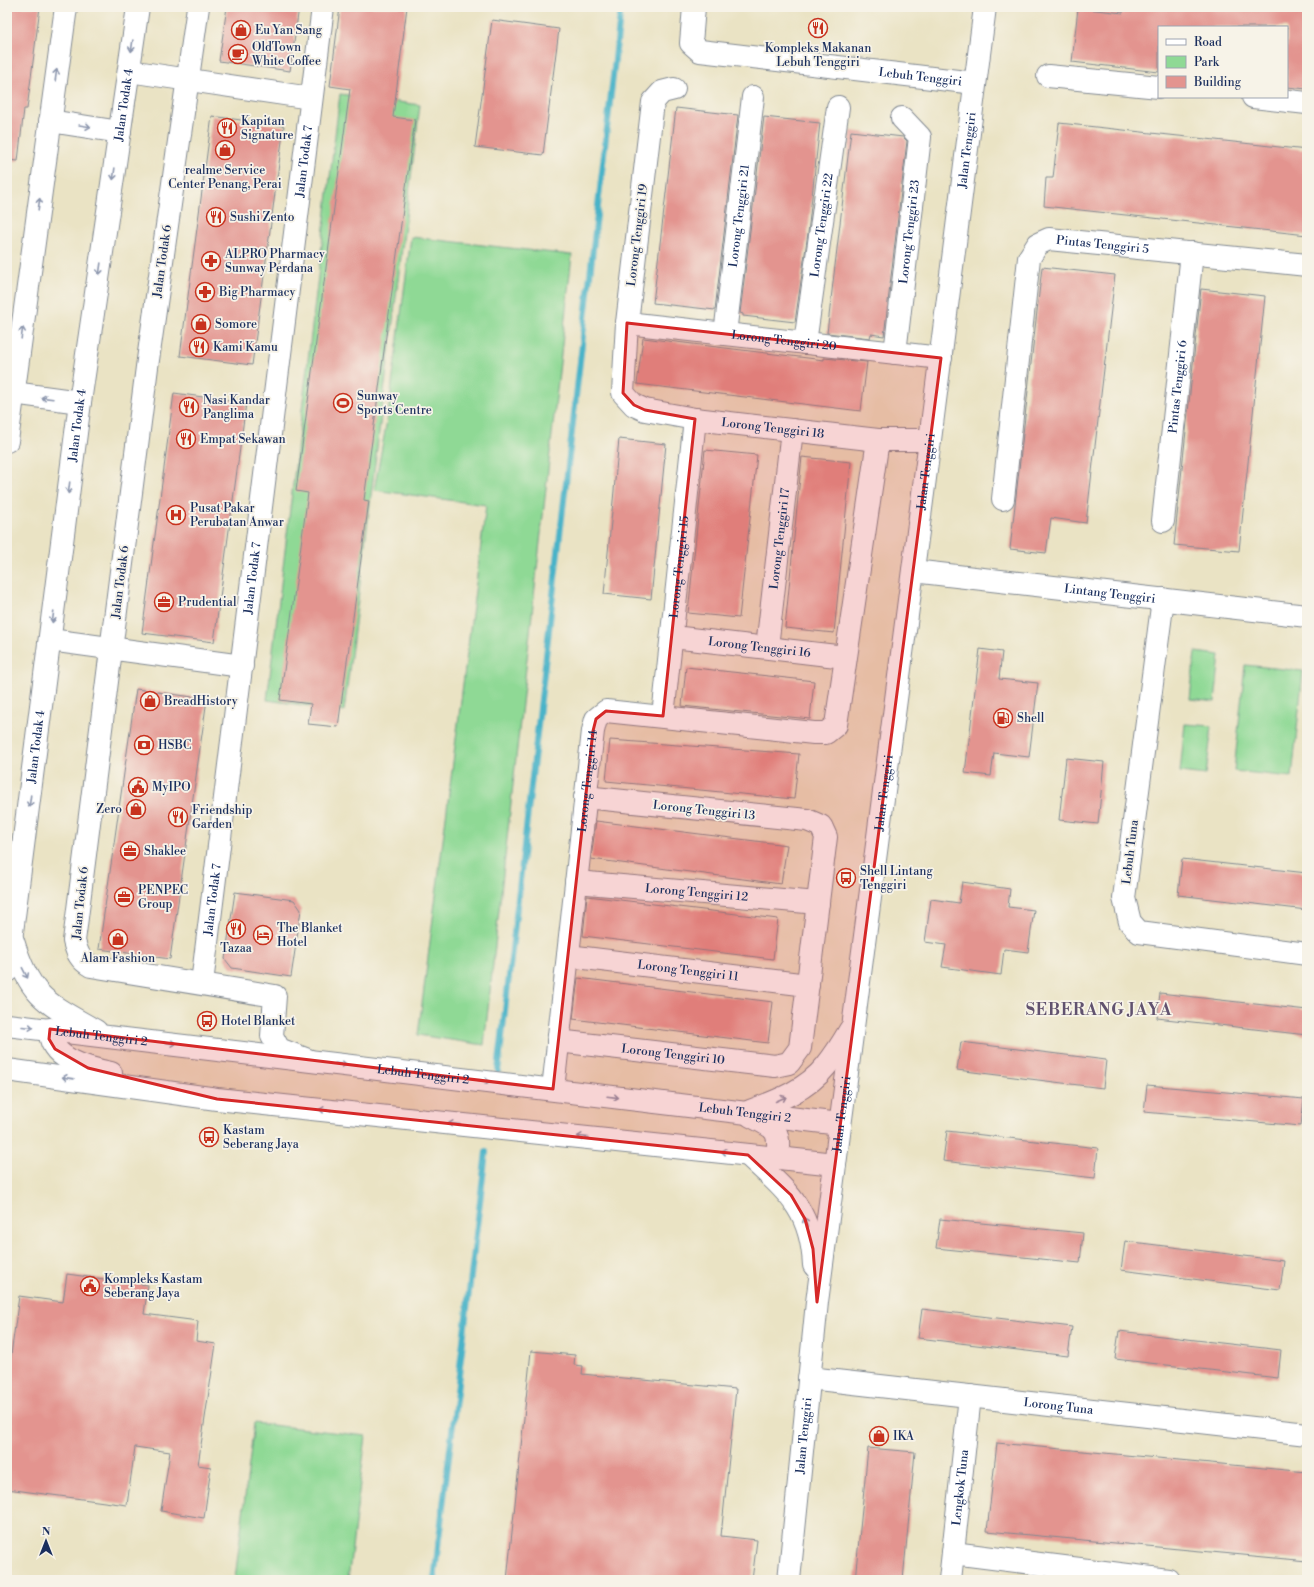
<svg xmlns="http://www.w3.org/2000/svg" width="1314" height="1587" viewBox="0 0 1314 1587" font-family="'Libre Bodoni',serif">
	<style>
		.green { fill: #8fd995; stroke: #55847a }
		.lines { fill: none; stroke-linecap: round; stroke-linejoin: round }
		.stream { stroke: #4ab3c8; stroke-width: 6 }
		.building { fill: #e3948f }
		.minor-casing { stroke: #828991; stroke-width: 24 }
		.minor { stroke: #fff; stroke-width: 22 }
		.oneway { stroke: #8d97ae }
		.marked { fill: #d62828; fill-opacity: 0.2; stroke: #d62828; stroke-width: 3; stroke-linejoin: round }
		.labels { text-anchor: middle; stroke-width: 3.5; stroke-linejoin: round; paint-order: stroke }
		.poi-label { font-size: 12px; fill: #1b2f5e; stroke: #f7f3e8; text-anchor: start }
		.street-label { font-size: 12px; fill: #1b2f5e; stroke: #f7f3e8 }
		.district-label { font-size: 16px; font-weight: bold; letter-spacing: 1px; fill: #61526f; stroke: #f7f3e8 }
	</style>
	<rect width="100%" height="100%" fill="#f7f3e8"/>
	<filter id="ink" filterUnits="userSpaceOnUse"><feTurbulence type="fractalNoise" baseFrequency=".025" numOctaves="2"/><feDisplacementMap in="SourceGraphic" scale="8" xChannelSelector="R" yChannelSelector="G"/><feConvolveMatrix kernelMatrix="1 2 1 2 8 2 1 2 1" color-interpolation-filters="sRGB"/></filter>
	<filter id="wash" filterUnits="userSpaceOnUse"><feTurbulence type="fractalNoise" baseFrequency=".012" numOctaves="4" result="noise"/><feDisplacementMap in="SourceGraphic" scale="16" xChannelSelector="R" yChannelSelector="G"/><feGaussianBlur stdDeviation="0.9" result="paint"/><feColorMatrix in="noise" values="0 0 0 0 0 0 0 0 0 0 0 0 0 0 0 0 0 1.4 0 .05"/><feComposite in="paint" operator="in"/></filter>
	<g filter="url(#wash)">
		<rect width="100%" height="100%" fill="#eae3c4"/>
		<!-- green -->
		<g class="green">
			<polygon points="340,94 420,105 344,711 267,700"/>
			<polygon points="411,237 572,255 484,1045 418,1035 486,505 374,490 388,415"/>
			<polygon points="1195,652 1220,655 1215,702 1190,699"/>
			<polygon points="1245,665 1303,671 1292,777 1234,771"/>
			<polygon points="1185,724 1212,726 1206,775 1180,772"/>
			<polygon points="254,1423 366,1436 348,1580 235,1579"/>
		</g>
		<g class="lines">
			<!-- stream -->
			<g class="stream">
				<polyline points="498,1071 621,7"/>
				<polyline points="434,1580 486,1152"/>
			</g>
		</g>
		<g id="blocks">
			<!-- building -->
			<g class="building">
				<polygon points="7,7 40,7 27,109 24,109 18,161 7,160"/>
				<polygon points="227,7 299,7 290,71 219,61"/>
				<polygon points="340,7 407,7 393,117 415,120 364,500 369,501 338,727 308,724 311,704 280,700 308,493 296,491 350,89 330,86"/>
				<polygon points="1124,7 1307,7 1307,89 1287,87 1287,27 1159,27 1159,72 1072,62 1078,8 1123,13"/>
				<polygon points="492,20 559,29 543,155 475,147"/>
				<polygon points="676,108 738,115 715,310 653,303"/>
				<polygon points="212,116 284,126 252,365 180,356"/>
				<polygon points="764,117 820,123 808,233 795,322 743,316 743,314 740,313"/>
				<polygon points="1059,123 1307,150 1307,235 1044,206 1046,178 1053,178"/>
				<polygon points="851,131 903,137 907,141 884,336 871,334 870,338 827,333"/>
				<polygon points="1042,267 1115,275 1086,523 1051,518 1046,553 1010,549"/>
				<polygon points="1201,289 1265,296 1239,551 1174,545"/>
				<polygon points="643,338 824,360 824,358 867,362 861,411 637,384"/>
				<polygon points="174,393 246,403 214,642 142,633"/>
				<polygon points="619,439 666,444 651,599 604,594"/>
				<polygon points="705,450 757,455 739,618 688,613"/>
				<polygon points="802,457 851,462 834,633 785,628"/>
				<polygon points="980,649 1002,652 999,679 1038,683 1029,757 994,753 991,776 965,773"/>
				<polygon points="686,667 814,681 810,719 682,706"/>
				<polygon points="136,689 207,699 170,959 99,949"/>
				<polygon points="610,740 799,754 794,799 606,781"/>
				<polygon points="1066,758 1104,762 1098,824 1059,820"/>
				<polygon points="596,821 787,845 781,884 591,859"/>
				<polygon points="1182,859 1307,873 1307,910 1178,895"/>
				<polygon points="962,882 1010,889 1008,907 1034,910 1028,952 1004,949 1001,975 942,967 946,945 925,942 931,899 959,903"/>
				<polygon points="235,892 294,900 301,910 291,977 232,968 225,959"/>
				<polygon points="587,896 778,919 773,959 583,936"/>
				<polygon points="578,978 773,1002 768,1043 573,1019"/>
				<polygon points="1160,993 1307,1010 1307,1035 1157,1018"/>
				<polygon points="961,1042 1106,1060 1103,1088 957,1070"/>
				<polygon points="1147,1085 1304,1099 1301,1126 1144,1112"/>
				<polygon points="947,1131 1098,1148 1095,1178 943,1161"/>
				<polygon points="940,1219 1083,1233 1080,1263 936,1248"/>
				<polygon points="1125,1241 1284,1261 1280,1290 1121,1270"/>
				<polygon points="67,1274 148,1285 144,1314 198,1321 196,1341 216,1344 198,1465 211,1467 204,1518 161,1511 170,1452 135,1447 127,1505 7,1489 7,1385 19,1296 63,1302"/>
				<polygon points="922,1309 1072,1327 1068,1356 918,1338"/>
				<polygon points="1119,1331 1281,1350 1278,1378 1115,1359"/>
				<polygon points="531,1351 575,1355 574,1365 583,1366 582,1374 736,1389 721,1536 757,1540 752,1580 507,1580"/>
				<polygon points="997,1443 1307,1472 1307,1561 987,1531"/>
				<polygon points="868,1448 915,1452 903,1580 855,1580"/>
			</g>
		</g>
	</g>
	<g filter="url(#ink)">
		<use href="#blocks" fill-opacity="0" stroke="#828991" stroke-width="1"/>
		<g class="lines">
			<!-- minor casing -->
			<g class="minor-casing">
				<g id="minor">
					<path d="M198,7L147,367L74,941C77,953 80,960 91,966L275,996L272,1036L279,1049L308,1060"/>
					<path id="s1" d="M694,7L691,43L700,51L975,83"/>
					<polyline points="129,71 311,98"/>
					<polyline points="1048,76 1159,87"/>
					<path id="s2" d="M674,89L662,92L653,102L627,323L623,393L634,405L645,410L695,419L878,440H930"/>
					<polyline points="1253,97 1307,103"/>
					<polyline points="50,121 120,132"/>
					<path id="s3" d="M627,323L941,358"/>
					<path id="s4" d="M725,334L753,97"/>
					<path id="s5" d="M805,343L838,107"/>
					<path id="s6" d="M895,353L920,137L902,118"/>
					<polyline points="13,393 80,402"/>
					<polyline points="7,441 66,7"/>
					<path id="s7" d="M1003,499L1029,258L1038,244L1049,239L1307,265"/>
					<path id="s8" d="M1163,521L1192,253"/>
					<path id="s9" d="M913,571L1307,616"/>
					<polyline points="1163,599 1124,898 1130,922 1139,932 1307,954"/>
					<path id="s10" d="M673,637L845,657"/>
					<polyline points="50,640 242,666"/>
					<path id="s11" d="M767,647L792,430"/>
					<path id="s12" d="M663,716L695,419"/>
					<path id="s13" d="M576,882L818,903"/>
					<path d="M13,941C30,998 47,1003 96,1031"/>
					<path id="s14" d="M568,956L808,985"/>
					<path id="s15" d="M7,971L80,402L138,7"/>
					<path id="s16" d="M202,983L323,7"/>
					<path id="s17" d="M7,1025L840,1124"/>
					<path d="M50,1029C48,1059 87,1068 111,1073"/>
					<path id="s18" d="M558,1041L775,1066L789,1063L800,1048L826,837L821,826L807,820L585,797"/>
					<polyline points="7,1070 217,1099 835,1164"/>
					<path id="s19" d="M553,1089L593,731L596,719L606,711L814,733H826L836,725L878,440"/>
					<path d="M750,1111C777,1101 807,1090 826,1066C835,1055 843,1042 850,1030"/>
					<path d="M751,1116C775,1129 781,1128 777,1158"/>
					<path d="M748,1155C787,1192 811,1208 814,1265"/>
					<path id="s20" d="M809,1378L1307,1434"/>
					<polyline points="953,1553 1168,1580"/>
					<path id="s21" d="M789,1580L817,1302L930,440L985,7"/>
					<path id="s22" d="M950,1580L970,1396"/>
				</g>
			</g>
			<!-- minor -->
			<use href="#minor" class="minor"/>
		</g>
		<!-- one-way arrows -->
		<defs><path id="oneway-shaft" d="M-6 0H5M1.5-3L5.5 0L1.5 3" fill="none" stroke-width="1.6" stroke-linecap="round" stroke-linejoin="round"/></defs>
		<g class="oneway">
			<use href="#oneway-shaft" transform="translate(132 46) rotate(98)"/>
			<use href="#oneway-shaft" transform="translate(56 75) rotate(-82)"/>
			<use href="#oneway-shaft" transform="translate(85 126) rotate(9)"/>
			<use href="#oneway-shaft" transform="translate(114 174) rotate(98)"/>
			<use href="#oneway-shaft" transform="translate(39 204) rotate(-82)"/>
			<use href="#oneway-shaft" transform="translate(100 269) rotate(98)"/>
			<use href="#oneway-shaft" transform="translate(22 333) rotate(-82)"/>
			<use href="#oneway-shaft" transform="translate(47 398) rotate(-173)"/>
			<use href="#oneway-shaft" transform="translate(69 488) rotate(97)"/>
			<use href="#oneway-shaft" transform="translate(53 617) rotate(97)"/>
			<use href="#oneway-shaft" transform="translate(30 801) rotate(97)"/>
			<use href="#oneway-shaft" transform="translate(25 973) rotate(63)"/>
			<use href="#oneway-shaft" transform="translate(28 1027) rotate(5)"/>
			<use href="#oneway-shaft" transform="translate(170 1043) rotate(7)"/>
			<use href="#oneway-shaft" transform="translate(341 1064) rotate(7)"/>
			<use href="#oneway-shaft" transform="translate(68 1078) rotate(-172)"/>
			<use href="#oneway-shaft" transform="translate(484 1081) rotate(7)"/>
			<use href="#oneway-shaft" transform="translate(613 1097) rotate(7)"/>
			<use href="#oneway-shaft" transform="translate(781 1099) rotate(-24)"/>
			<use href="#oneway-shaft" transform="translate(325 1110) rotate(-174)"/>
			<use href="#oneway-shaft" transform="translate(454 1124) rotate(-174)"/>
			<use href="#oneway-shaft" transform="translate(583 1137) rotate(-174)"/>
			<use href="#oneway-shaft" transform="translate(727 1152) rotate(-174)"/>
			<use href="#oneway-shaft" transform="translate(806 1223) rotate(-109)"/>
		</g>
	</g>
	<!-- marked area -->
	<path class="marked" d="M627,323L941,358L817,1302L813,1249L805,1219L791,1195L748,1155L217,1099L88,1068L55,1049L49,1039L50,1029L553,1089L593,731L596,719L606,711L663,716L695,419L645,410L634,405L623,393Z"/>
	<!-- icons -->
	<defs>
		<g id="restaurant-ring" transform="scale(1)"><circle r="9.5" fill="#f7f3e8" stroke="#c8321e" stroke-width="1.5"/><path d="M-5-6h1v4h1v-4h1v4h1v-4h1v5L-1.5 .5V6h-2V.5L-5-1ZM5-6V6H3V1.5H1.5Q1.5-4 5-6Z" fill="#c8321e"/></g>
		<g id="shop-ring" transform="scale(1)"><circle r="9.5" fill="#f7f3e8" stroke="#c8321e" stroke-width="1.5"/><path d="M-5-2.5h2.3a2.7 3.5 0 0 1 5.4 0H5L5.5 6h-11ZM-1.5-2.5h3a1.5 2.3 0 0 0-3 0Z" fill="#c8321e"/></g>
		<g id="cafe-ring" transform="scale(1)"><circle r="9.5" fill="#f7f3e8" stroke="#c8321e" stroke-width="1.5"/><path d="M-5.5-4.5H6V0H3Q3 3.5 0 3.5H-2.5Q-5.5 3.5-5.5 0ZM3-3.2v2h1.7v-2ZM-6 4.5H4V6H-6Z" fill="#c8321e"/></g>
		<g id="pharmacy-ring" transform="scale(1)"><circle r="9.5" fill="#f7f3e8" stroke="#c8321e" stroke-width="1.5"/><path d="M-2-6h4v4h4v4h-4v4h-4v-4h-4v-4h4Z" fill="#c8321e"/></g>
		<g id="stadium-ring" transform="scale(1)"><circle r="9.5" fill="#f7f3e8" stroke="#c8321e" stroke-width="1.5"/><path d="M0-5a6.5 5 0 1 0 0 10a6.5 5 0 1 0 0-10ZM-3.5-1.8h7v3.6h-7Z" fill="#c8321e"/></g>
		<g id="hospital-ring" transform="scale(1)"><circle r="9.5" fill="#f7f3e8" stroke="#c8321e" stroke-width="1.5"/><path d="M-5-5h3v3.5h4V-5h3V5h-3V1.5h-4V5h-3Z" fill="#c8321e"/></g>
		<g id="office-ring" transform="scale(1)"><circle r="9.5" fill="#f7f3e8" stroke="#c8321e" stroke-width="1.5"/><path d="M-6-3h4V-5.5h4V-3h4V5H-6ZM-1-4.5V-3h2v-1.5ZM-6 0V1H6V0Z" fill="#c8321e"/></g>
		<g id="fuel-ring" transform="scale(1)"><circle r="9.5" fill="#f7f3e8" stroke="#c8321e" stroke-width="1.5"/><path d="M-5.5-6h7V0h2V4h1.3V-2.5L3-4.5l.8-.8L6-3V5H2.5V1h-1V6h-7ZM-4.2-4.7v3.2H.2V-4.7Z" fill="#c8321e"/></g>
		<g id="bank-ring" transform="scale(1)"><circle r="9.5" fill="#f7f3e8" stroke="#c8321e" stroke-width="1.5"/><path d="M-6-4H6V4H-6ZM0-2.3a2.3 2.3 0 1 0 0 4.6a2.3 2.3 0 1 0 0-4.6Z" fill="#c8321e"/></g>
		<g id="civic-ring" transform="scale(1)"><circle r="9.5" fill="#f7f3e8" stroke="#c8321e" stroke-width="1.5"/><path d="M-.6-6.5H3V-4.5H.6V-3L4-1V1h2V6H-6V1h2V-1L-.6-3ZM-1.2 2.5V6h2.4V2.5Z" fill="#c8321e"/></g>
		<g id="bus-ring" transform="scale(1)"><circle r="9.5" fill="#f7f3e8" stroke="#c8321e" stroke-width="1.5"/><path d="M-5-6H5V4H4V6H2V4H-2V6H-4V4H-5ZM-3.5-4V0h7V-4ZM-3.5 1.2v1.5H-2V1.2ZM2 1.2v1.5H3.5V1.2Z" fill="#c8321e"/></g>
		<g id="hotel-ring" transform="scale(1)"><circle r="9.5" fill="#f7f3e8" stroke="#c8321e" stroke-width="1.5"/><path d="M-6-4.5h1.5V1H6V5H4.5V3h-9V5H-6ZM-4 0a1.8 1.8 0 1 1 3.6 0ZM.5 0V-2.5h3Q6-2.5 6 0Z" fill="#c8321e"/></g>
	</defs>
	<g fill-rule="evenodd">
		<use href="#restaurant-ring" x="818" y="28"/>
		<use href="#shop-ring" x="241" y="30"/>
		<use href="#cafe-ring" x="238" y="54"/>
		<use href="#restaurant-ring" x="227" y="128"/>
		<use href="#shop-ring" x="225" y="150"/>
		<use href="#restaurant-ring" x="216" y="217"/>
		<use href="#pharmacy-ring" x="211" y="261"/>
		<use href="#pharmacy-ring" x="205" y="292"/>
		<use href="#shop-ring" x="201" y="324"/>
		<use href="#restaurant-ring" x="199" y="347"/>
		<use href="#stadium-ring" x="343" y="403"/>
		<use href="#restaurant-ring" x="189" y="407"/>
		<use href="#restaurant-ring" x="186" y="439"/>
		<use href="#hospital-ring" x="176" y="515"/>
		<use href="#office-ring" x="164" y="602"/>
		<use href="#shop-ring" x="150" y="701"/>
		<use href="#fuel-ring" x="1003" y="718"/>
		<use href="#bank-ring" x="144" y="745"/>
		<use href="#civic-ring" x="138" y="787"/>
		<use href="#shop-ring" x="136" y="809"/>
		<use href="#restaurant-ring" x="178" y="817"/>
		<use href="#office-ring" x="130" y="851"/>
		<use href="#bus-ring" x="846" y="878"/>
		<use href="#office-ring" x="124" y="897"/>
		<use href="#restaurant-ring" x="236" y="929"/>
		<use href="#hotel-ring" x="263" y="935"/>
		<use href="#shop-ring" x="118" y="939"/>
		<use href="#bus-ring" x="207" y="1021"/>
		<use href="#bus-ring" x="209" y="1137"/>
		<use href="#civic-ring" x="90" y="1286"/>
		<use href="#shop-ring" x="879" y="1436"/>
	</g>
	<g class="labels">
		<!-- poi labels -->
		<g class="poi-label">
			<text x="255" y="34">Eu Yan Sang</text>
			<text x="252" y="51">OldTown<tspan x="252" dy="14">White Coffee</tspan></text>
			<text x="818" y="52" text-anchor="middle">Kompleks Makanan<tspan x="818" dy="14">Lebuh Tenggiri</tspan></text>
			<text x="241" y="125">Kapitan<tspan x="241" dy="14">Signature</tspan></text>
			<text x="225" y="174" text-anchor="middle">realme Service<tspan x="225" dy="14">Center Penang, Perai</tspan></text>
			<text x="230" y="221">Sushi Zento</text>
			<text x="225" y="258">ALPRO Pharmacy<tspan x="225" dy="14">Sunway Perdana</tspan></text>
			<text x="219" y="296">Big Pharmacy</text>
			<text x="215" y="328">Somore</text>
			<text x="213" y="351">Kami Kamu</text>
			<text x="357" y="400">Sunway<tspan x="357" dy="14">Sports Centre</tspan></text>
			<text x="203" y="404">Nasi Kandar<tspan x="203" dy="14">Panglima</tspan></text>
			<text x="200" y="443">Empat Sekawan</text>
			<text x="190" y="512">Pusat Pakar<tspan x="190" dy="14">Perubatan Anwar</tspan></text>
			<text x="178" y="606">Prudential</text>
			<text x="164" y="705">BreadHistory</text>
			<text x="1017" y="722">Shell</text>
			<text x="158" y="749">HSBC</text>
			<text x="152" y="791">MyIPO</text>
			<text x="122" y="813" text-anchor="end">Zero</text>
			<text x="192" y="814">Friendship<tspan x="192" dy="14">Garden</tspan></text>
			<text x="144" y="855">Shaklee</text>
			<text x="860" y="875">Shell Lintang<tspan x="860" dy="14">Tenggiri</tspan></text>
			<text x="138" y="894">PENPEC<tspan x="138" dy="14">Group</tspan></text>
			<text x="277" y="932">The Blanket<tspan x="277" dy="14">Hotel</tspan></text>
			<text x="236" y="952" text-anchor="middle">Tazaa</text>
			<text x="118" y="962" text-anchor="middle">Alam Fashion</text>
			<text x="221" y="1025">Hotel Blanket</text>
			<text x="223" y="1134">Kastam<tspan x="223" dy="14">Seberang Jaya</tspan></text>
			<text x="104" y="1283">Kompleks Kastam<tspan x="104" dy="14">Seberang Jaya</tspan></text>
			<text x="893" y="1440">IKA</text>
		</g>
		<!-- street labels -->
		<g class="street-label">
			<text dy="4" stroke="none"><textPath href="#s1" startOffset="270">Lebuh Tenggiri</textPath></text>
			<text dy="4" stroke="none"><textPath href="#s15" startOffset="874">Jalan Todak 4</textPath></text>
			<text dy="4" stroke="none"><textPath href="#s21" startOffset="1441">Jalan Tenggiri</textPath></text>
			<text dy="4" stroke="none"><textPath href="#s16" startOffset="828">Jalan Todak 7</textPath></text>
			<text dy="4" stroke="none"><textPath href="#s4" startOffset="119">Lorong Tenggiri 21</textPath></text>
			<text dy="4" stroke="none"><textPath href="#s5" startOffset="119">Lorong Tenggiri 22</textPath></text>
			<text dy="4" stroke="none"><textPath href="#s6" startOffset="122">Lorong Tenggiri 23</textPath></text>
			<text transform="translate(637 235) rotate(-83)" y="4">Lorong Tenggiri 19</text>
			<text dy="4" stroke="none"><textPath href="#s7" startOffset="325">Pintas Tenggiri 5</textPath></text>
			<text transform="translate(162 261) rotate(-82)" y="4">Jalan Todak 6</text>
			<text dy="4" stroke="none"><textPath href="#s3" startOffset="158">Lorong Tenggiri 20</textPath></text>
			<text dy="4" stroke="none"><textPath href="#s8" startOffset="135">Pintas Tenggiri 6</textPath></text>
			<text dy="4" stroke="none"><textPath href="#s15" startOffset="550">Jalan Todak 4</textPath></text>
			<text dy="4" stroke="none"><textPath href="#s2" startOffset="476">Lorong Tenggiri 18</textPath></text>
			<text dy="4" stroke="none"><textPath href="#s21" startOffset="1117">Jalan Tenggiri</textPath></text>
			<text dy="4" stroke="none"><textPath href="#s11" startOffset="109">Lorong Tenggiri 17</textPath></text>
			<text dy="4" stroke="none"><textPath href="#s12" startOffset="150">Lorong Tenggiri 15</textPath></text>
			<text dy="4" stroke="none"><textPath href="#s16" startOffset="408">Jalan Todak 7</textPath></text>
			<text transform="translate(120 582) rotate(-83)" y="4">Jalan Todak 6</text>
			<text dy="4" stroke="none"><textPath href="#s9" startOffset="198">Lintang Tenggiri</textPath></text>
			<text dy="4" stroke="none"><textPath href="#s10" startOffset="87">Lorong Tenggiri 16</textPath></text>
			<text dy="4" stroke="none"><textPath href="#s15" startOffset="226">Jalan Todak 4</textPath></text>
			<text dy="4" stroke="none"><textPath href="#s19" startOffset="310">Lorong Tenggiri 14</textPath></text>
			<text dy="4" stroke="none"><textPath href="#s21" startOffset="793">Jalan Tenggiri</textPath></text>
			<text transform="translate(704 810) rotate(6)" y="4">Lorong Tenggiri 13</text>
			<text transform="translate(1130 852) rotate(-83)" y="4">Lebuh Tuna</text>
			<text dy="4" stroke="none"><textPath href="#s13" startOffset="121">Lorong Tenggiri 12</textPath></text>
			<text dy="4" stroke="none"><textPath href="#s16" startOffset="84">Jalan Todak 7</textPath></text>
			<text transform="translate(80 903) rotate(-84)" y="4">Jalan Todak 6</text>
			<text dy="4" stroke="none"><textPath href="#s14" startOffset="121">Lorong Tenggiri 11</textPath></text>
			<text dy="4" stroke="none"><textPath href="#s17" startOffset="95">Lebuh Tenggiri 2</textPath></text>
			<text dy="4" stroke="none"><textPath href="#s18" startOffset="116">Lorong Tenggiri 10</textPath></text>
			<text dy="4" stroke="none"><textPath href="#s17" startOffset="419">Lebuh Tenggiri 2</textPath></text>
			<text dy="4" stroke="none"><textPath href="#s17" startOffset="743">Lebuh Tenggiri 2</textPath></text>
			<text dy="4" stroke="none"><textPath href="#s21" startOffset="469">Jalan Tenggiri</textPath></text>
			<text dy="4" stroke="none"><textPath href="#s20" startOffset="251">Lorong Tuna</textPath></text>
			<text dy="4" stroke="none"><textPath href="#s21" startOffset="145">Jalan Tenggiri</textPath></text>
			<text dy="4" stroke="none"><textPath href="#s22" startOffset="93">Lengkok Tuna</textPath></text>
		</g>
		<!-- district labels -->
		<g class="district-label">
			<text x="1099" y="1015">SEBERANG JAYA</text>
		</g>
	</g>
	<!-- margin -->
	<rect width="1314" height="1587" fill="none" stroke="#f7f3e8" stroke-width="24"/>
	<!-- legend -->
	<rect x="1158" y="26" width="130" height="72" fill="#f7f3e8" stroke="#9fa5b1"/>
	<rect x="1166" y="39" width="20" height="6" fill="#ffffff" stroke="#9fa5b1"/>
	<text x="1194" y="46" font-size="12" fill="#1b2f5e">Road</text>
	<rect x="1166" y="56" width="20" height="12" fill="#8fd995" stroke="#9fa5b1"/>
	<text x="1194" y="66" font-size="12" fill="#1b2f5e">Park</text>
	<rect x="1166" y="76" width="20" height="12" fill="#e3948f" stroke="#9fa5b1"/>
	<text x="1194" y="86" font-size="12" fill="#1b2f5e">Building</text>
	<!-- north arrow -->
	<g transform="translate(46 1541)" stroke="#f7f3e8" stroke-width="3" paint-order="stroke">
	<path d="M0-3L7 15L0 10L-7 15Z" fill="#1b2f5e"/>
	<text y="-6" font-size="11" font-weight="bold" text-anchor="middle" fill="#1b2f5e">N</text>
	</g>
</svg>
